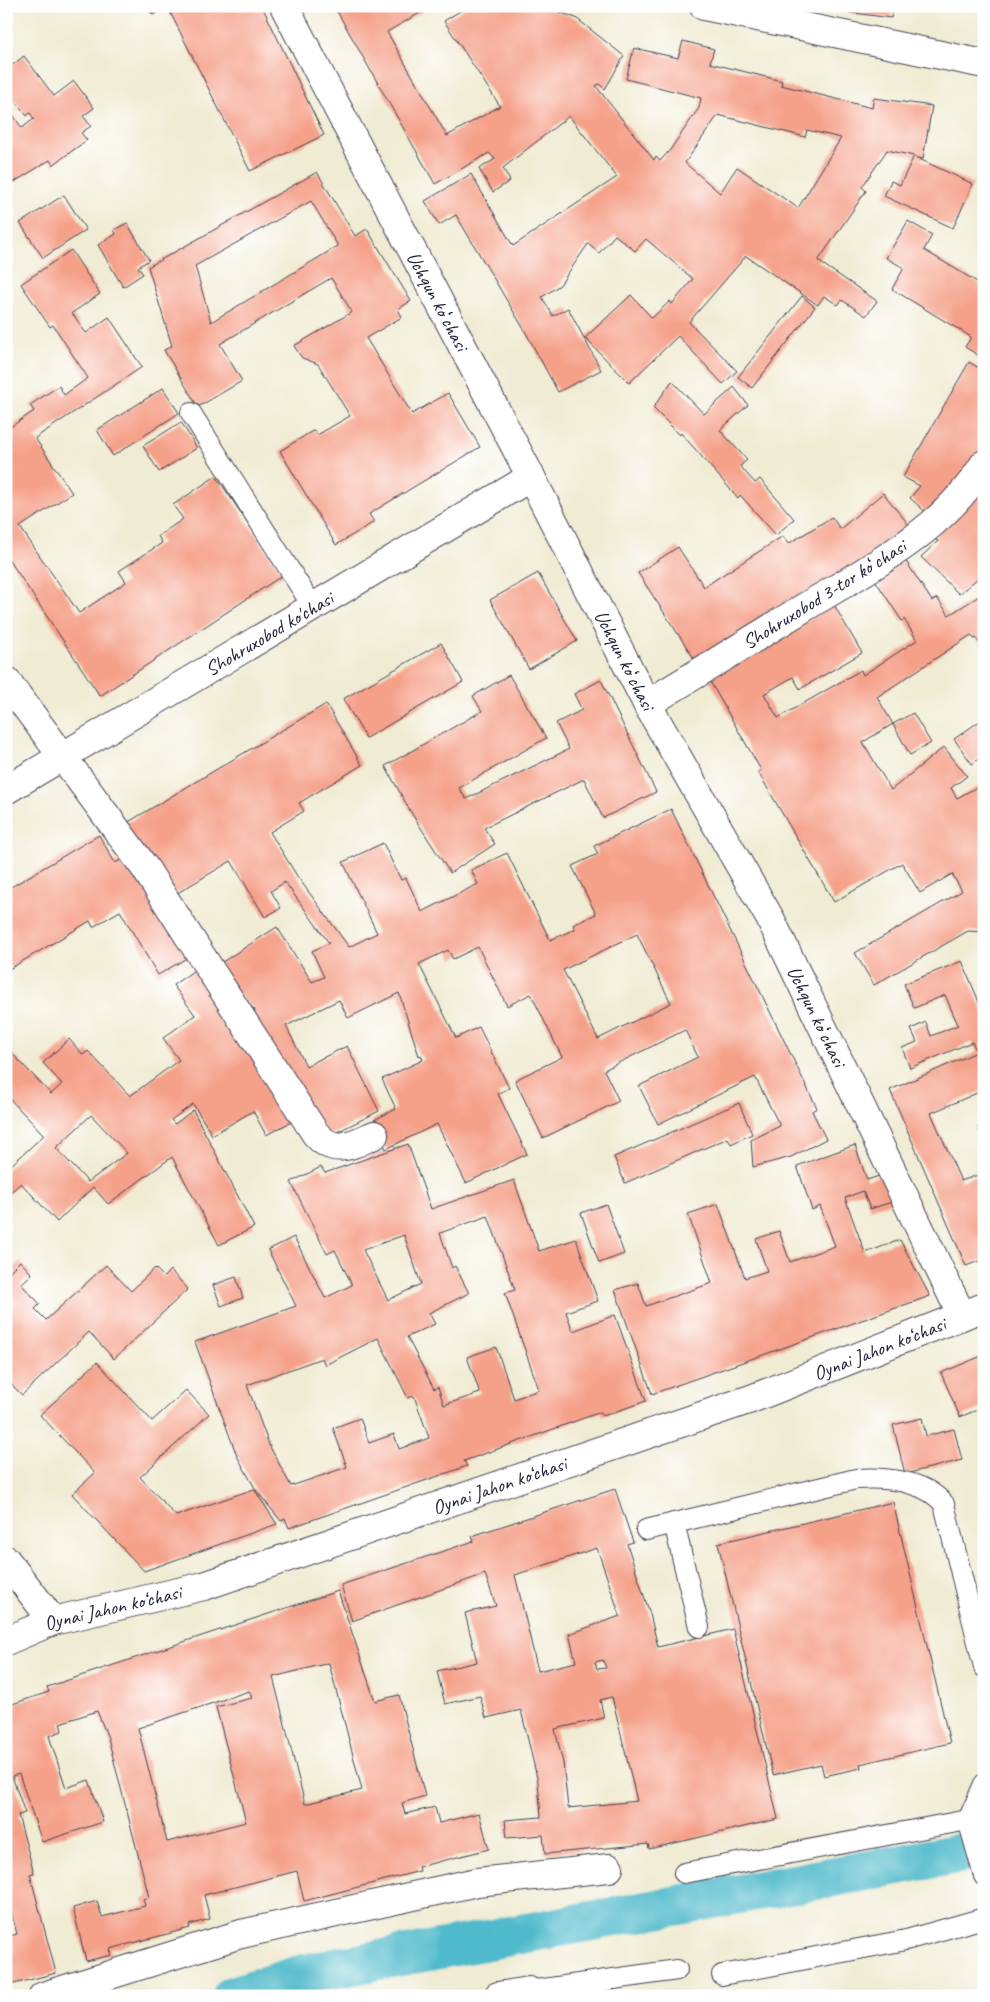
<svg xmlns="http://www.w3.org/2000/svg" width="990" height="2002" viewBox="0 0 990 2002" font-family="Caveat,sans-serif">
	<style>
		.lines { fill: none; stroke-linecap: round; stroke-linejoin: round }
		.canal { stroke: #4fbacb; stroke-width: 40 }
		.building { fill: #f5a18a; fill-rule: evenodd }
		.lane-casing { stroke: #414052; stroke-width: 22 }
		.street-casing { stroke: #414052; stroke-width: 30 }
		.lane { stroke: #fff; stroke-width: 20 }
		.street { stroke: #fff; stroke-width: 28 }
		.labels { text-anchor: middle; stroke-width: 5; stroke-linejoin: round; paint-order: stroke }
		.street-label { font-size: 20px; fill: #22223b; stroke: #fff }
	</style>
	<rect width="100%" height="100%" fill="#fff"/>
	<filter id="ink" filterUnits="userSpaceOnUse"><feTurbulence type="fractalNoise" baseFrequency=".02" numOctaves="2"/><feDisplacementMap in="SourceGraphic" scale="10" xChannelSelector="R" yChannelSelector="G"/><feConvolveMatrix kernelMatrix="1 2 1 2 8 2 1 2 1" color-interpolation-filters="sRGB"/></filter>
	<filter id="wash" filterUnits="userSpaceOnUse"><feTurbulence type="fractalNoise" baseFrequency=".0096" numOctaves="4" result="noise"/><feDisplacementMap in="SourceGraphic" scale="20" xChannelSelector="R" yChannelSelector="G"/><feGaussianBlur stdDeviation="1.12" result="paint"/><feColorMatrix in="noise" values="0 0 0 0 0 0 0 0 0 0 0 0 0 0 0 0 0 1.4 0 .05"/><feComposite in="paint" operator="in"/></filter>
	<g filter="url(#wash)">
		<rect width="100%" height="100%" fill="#f0ebd3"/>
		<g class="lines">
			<!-- canal -->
			<polyline class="canal" points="232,1996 303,1974 984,1849"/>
		</g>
		<g id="blocks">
			<!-- building -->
			<g class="building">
				<polygon points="146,6 165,6 153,15"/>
				<polygon points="167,6 262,6 324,135 250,171"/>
				<path d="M334,6H432L387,32L447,136L500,106L444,21L468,6H543L576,18L624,56L605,89L599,84L596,86L654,160L656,157L660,161L670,150L699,108L701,98L626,79L634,48L678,58L683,41L714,49L710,63L782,81L781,85L872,108L874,98L932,106L923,159L915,157L973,184L953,228L884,196L891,181L900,185L914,156L887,150L862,187L866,191L818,261L877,301L866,316L842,300L838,305L824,296L818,305L746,256L689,322L737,371L723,384L678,336L629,383L585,338L631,295L652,318L670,301L672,304L693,279L646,239L635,251L615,235L599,253L588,244L560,285L542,297L553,316L568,308L601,370L558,392L525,331L456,215L439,225L425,201L471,174L513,246L617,177L569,116L503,168L510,181L493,192L479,169L495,159L489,153L435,184ZM718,115L805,137L807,130L841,138L798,208L737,167L720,193L685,163Z"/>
				<polygon points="802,6 893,6 891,18"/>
				<polygon points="24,56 54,96 74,81 94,108 83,116 91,126 81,133 87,140 53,165 50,160 6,187 6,105 22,128 34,119 30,113 27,116 6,89 6,70"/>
				<path d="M317,172L355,236L367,229L411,301L398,309L402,317L366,338L412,414L448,393L480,447L369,514L374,522L336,545L280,451L314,430L317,435L350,416L318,364L302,358L294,346L352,312L331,278L220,344L242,381L198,407L164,350L172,346L148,267ZM311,201L338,246L211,322L195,266Z"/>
				<polygon points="64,195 86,230 43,258 20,223"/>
				<polygon points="908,221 932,235 924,250 984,286 984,359 965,347 971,337 892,289 904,268 886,258"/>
				<polygon points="127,223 149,260 138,267 143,274 123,287 98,245 116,234 114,230"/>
				<polygon points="71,250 100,294 72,313 86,333 109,317 142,367 35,438 72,493 20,527 79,613 126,582 119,571 162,543 158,536 183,519 173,505 216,476 283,575 100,696 6,555 6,430 34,411 30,405 59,386 64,395 88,378 53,325 50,327 21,284"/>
				<polygon points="802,296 815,307 752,388 738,377"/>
				<polygon points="969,362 984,371 984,461 931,517 910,498 920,486 903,477"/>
				<polygon points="672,381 704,414 734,387 748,405 720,430 747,460 740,466 755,483 760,479 794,519 776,535 740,495 738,498 681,433 680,435 653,408"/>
				<polygon points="163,388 179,413 113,456 97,430"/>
				<polygon points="181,422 197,448 159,472 143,446"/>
				<polygon points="984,472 984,538 981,543 984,545 984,573 959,594 921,557 938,541 934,539"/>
				<polygon points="883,493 909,525 862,563 699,666 638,573 678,547 704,587 783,536 788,544 832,517 840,529"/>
				<polygon points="905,560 932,601 937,598 949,615 984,593 984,649 976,638 974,639 971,635 877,697 893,724 863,742 891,790 944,747 967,776 951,788 957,798 977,787 984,801 984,932 968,931 874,985 855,953 962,891 952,874 920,893 902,863 834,902 758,772 761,770 708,678 834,605 862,653 800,689 793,677 764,694 778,718 861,670 863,675 917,640 904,619 902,621 875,580"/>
				<polygon points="538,573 577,641 529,669 490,600"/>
				<polygon points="441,643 463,682 366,738 343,699"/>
				<polygon points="509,675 546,738 459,788 466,799 569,749 556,723 582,710 574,694 601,680 656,792 603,818 584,779 484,828 495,844 450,873 412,814 385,766 482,711 473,696"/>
				<path d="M326,704L362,765L299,803L304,811L270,832L297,876L349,947L377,933L343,862L383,843L401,880L406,878L422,912L478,884L471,870L507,853L550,940L575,929L573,925L596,914L572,866L598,854L594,846L671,809L817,1108L812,1111L826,1139L791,1157L753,1167L751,1140L780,1126L755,1077L658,1124L639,1086L698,1057L685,1030L604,1070L619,1101L543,1138L515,1080L562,1057L531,994L507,1006L478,947L453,959L448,950L419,964L456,1038L479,1027L509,1088L498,1094L527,1154L466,1183L437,1124L386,1149L372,1121L396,1109L382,1079L423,1060L421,1055L419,1056L399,993L348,1018L339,1000L286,1026L306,1066L347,1046L379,1111L325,1138L252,1024L255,1010L238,995L219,964L277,927L312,982L324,977L312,951L329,943L285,882L271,891L281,908L265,917L231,861L169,898L125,824ZM637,934L671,1003L598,1039L563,970Z"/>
				<polygon points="913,713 931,743 910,755 893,724"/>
				<polygon points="984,718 984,755 972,764 954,739"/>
				<polygon points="99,835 115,863 130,855 190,956 158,975 120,911 93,927 90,921 6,971 6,890"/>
				<polygon points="962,961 984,1014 984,1090 931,1113 961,1181 984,1173 984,1259 966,1266 890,1090 977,1052 972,1042 910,1068 902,1048 917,1042 911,1029 926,1022 931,1036 958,1025 945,995 914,1008 904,984"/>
				<path d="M199,967L293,1121L266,1135L253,1111L212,1135L193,1104L171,1120L175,1124L193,1110L254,1227L219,1245L172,1157L108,1204L93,1187L57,1222L21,1183L6,1196V1170L44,1135L6,1095V1047L51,1094L62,1084L43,1063L69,1039L83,1055L88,1051L130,1096L179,1060L163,1038L195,1015L173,985ZM91,1115L127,1153L88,1182L56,1148Z"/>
				<polygon points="739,1103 752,1134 731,1144 728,1138 625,1183 614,1157"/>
				<polygon points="984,1125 984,1142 983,1142 978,1127"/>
				<path d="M408,1144L431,1209L514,1180L539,1251L576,1239L598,1301L566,1312L573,1331L615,1315L646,1401L603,1416L601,1412L464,1461L467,1466L289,1528L285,1518L281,1521L256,1490L237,1456L195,1342L296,1306L268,1250L294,1237L325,1298L352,1285L335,1250L327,1254L291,1182L321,1167L325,1173ZM488,1216L515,1290L505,1293L539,1390L514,1399L496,1347L467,1357L480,1393L444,1405L438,1387L434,1389L407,1337L435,1324L429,1313L469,1293L455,1266L452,1268L440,1233ZM404,1235L421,1284L388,1300L363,1250ZM378,1338L408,1398L414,1396L429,1438L399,1449L394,1434L369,1443L360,1418L333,1428L347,1467L291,1486L269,1445L247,1385L322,1358L325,1365Z"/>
				<polygon points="855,1145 867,1180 882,1175 892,1202 870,1209 863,1191 845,1198 865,1253 900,1240 930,1296 652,1394 615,1290 638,1283 646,1306 712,1283 688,1214 718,1204 745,1278 767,1271 756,1239 779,1231 790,1262 835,1246 820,1206 812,1210 797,1166"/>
				<polygon points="606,1204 624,1254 599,1263 581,1213"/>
				<polygon points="20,1261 32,1274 21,1284 40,1304 35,1309 46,1320 106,1265 131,1291 155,1268 164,1277 170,1270 188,1289 114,1359 89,1332 22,1395 6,1379 6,1275"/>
				<polygon points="236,1277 243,1298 221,1306 213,1285"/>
				<polygon points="984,1355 984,1407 960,1417 941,1373"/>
				<polygon points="97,1362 152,1421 186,1390 209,1414 140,1477 176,1516 254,1489 277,1524 144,1571 72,1494 95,1473 40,1415"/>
				<polygon points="922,1418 926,1436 954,1429 962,1460 905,1474 893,1425"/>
				<path d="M615,1489L633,1542L627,1544L650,1614L658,1647L733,1629L778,1819L649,1849L648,1844L545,1854L543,1835L507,1838L505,1820L541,1817L538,1782L521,1710L486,1718L480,1696L445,1704L437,1671L477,1662L465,1613L496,1606L485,1574L352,1621L341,1585L474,1541L472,1536ZM597,1548L620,1616L569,1634L576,1662L538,1671L515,1575ZM603,1660L606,1668L597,1669L595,1662ZM612,1697L637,1801L568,1808L563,1763L555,1729L604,1718L600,1700Z"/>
				<polygon points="893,1502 950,1743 860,1764 861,1768 824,1776 821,1764 773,1775 718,1543"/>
				<path d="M338,1591L375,1701L399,1695L425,1796L402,1803L405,1814L435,1807L439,1823L479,1813L489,1849L418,1867L420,1871L304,1901L297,1871L204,1895L210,1919L189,1925L190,1928L110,1949L112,1955L86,1961L73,1908L97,1901L102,1917L145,1906L143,1899L149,1897L108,1738L97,1711L60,1723L62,1731L49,1736L66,1788L89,1780L103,1822L42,1842L19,1774L12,1776L25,1813L18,1815L34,1873L30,1874L56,1973L6,1986V1937L17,1934L6,1892V1706L49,1692L47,1687ZM329,1663L362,1790L305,1804L273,1677ZM249,1691L252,1698L216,1707L246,1822L167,1842L138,1728Z"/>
			</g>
		</g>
	</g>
	<g filter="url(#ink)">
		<use href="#blocks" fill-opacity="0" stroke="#414052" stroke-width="1"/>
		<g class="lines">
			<!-- lane casing -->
			<g class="lane-casing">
				<g id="lane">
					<polyline points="191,413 313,607"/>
					<polyline points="674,1523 699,1627"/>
					<path d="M646,1530L856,1479C885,1477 924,1480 944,1504L984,1667"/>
					<polyline points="968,1820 984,1784"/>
					<polyline points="684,1873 968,1820 984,1876"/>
					<polyline points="722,1975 906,1940 984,1918"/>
					<polyline points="529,1991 677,1970"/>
				</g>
			</g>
			<!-- street casing -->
			<g class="street-casing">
				<g id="street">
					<polyline points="284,6 531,477 647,704 771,920 962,1316"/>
					<polyline points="704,6 984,64"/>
					<path d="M6,680L145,868L315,1133C334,1156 351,1145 374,1135"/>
					<path d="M647,704C700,672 752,640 805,607C870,568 943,531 984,464"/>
					<path id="s1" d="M6,790L531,477"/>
					<polyline points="6,1560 53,1621"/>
					<path id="s2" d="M6,1641L53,1621L204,1586L751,1399L984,1307"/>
					<polyline points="43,1996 241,1934 477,1882 609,1868"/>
					<polyline points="498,1996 529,1991"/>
				</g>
			</g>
			<!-- lane -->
			<use href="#lane" class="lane"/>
			<!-- street -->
			<use href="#street" class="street"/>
		</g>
	</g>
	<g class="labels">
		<!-- street labels -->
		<g class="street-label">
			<text transform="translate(438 301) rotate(62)" y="7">Uchqun koʻchasi</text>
			<text transform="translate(824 594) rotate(-32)" y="7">Shohruxobod 3-tor koʻchasi</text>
			<text dy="7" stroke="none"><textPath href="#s1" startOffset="306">Shohruxobod ko'chasi</textPath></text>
			<text transform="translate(625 660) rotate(63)" y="7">Uchqun koʻchasi</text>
			<text transform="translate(817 1016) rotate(64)" y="7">Uchqun koʻchasi</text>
			<text dy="7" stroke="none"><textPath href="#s2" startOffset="922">Oynai Jahon ko‘chasi</textPath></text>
			<text dy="7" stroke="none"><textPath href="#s2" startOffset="518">Oynai Jahon ko‘chasi</textPath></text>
			<text dy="7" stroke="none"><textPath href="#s2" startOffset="112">Oynai Jahon ko‘chasi</textPath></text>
		</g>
	</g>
	<!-- margin -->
	<rect width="990" height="2002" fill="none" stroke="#fff" stroke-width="25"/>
</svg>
